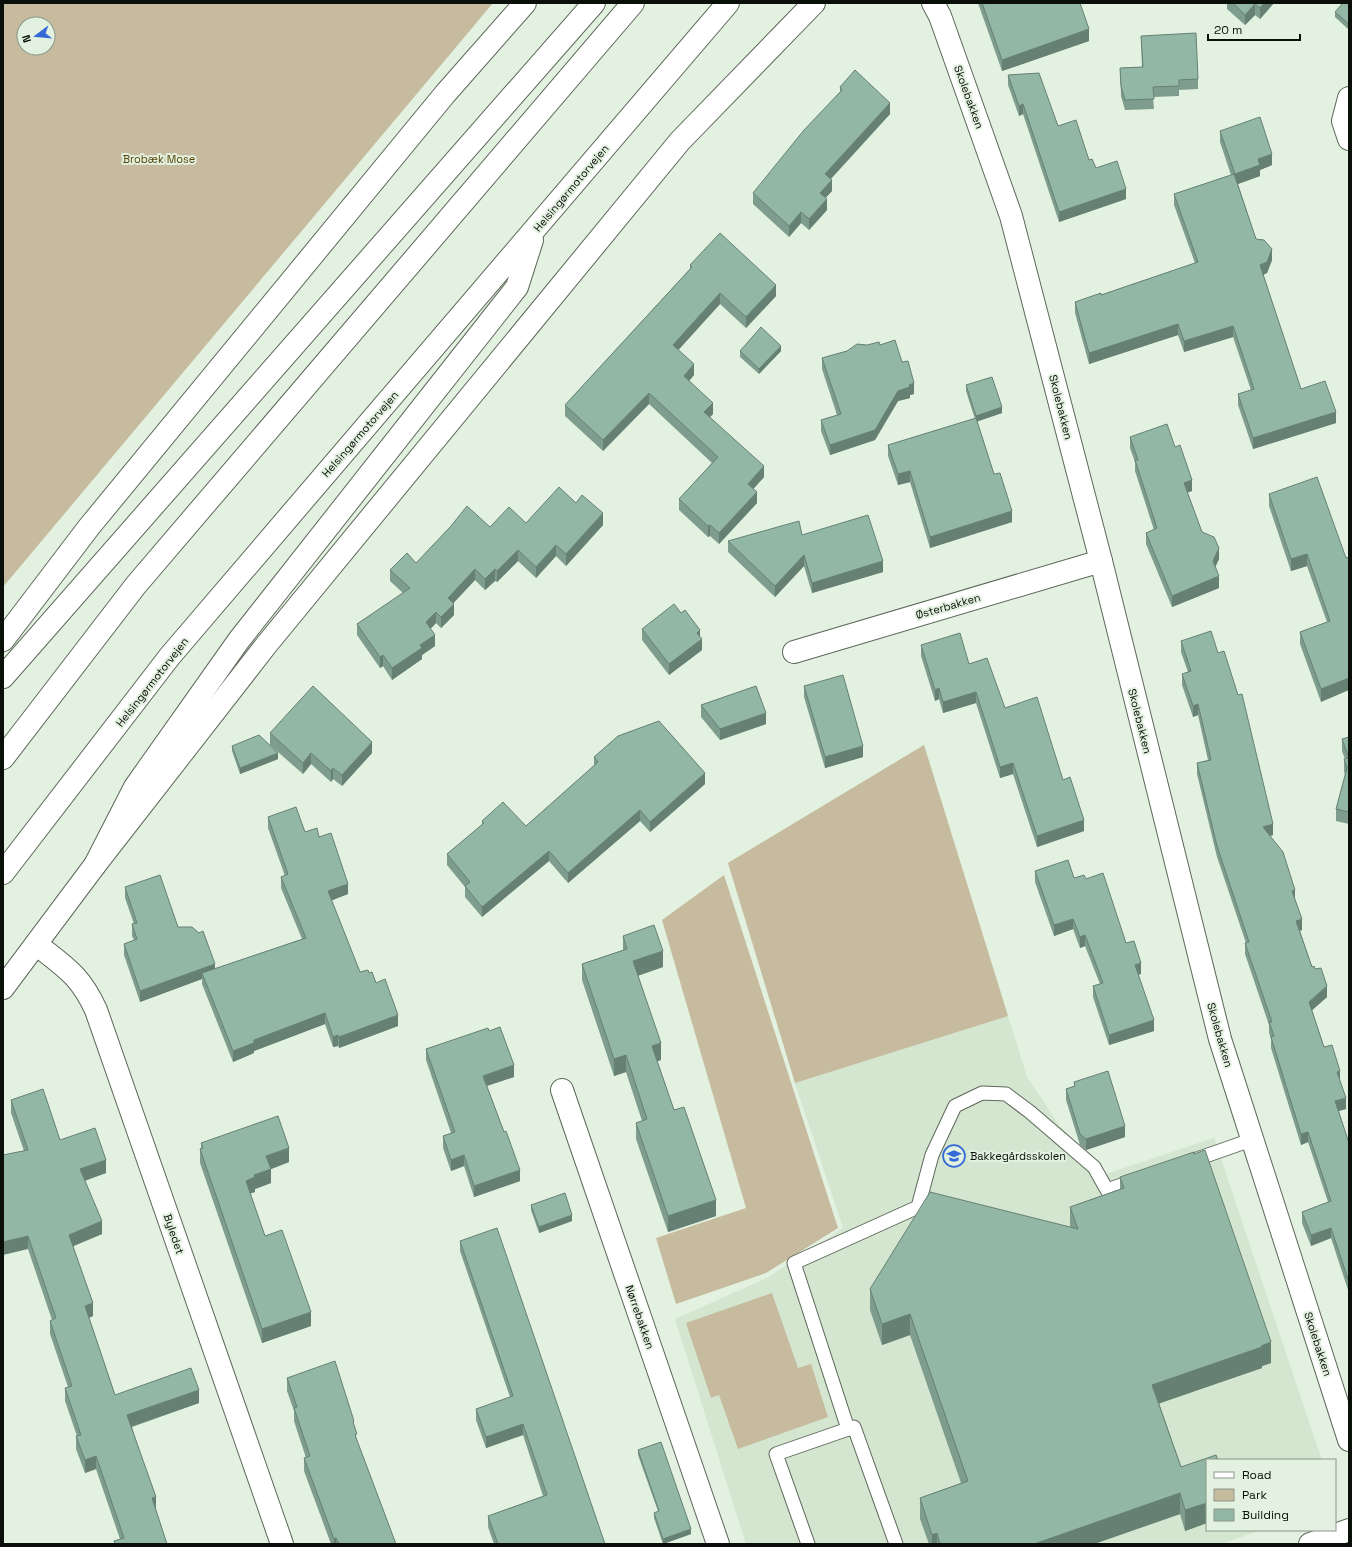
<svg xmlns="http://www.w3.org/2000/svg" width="1352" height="1547" viewBox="0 0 1352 1547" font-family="'Space Grotesk',sans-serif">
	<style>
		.built { fill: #d4e6cf }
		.green { fill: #c6bb9e; fill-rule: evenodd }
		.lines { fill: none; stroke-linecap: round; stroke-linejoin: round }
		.service-casing { stroke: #5c6859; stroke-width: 15 }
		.minor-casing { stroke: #5c6859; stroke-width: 24 }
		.tertiary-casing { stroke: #5c6859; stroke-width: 24 }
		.motorway-casing { stroke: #5c6859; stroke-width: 24 }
		.service { stroke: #fff; stroke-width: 13 }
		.minor { stroke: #fff; stroke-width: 22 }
		.tertiary { stroke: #fff; stroke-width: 22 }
		.motorway { stroke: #fff; stroke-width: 22 }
		.wall { fill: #7e9d8e }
		.shaded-wall { fill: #668074 }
		.building { fill: #92b7a5; stroke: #668074 }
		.labels { text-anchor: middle; stroke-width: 4; stroke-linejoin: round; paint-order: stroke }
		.street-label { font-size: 11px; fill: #0a0f09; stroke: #e3f1e0 }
		.park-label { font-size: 11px; fill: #584506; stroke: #e3f1e0 }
		.poi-label { font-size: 11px; fill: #0a0f09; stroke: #e3f1e0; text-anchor: start }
	</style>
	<rect width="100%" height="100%" fill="#e3f1e0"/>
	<!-- built -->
	<polygon class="built" points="924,745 1027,1077 1060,1126 1106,1174 1214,1138 1322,1460 1207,1460 1207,1530 1261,1530 1221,1544 746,1544 675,1319 767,1278 843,1228 795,1083 728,863"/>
	<!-- green -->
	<g class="green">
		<path d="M3,3H493L3,587ZM24,24H48V48H24Z"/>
		<polygon points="924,745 1008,1016 795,1083 728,863"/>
		<polygon points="724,875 838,1228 766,1273 676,1304 656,1238 746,1208 662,920"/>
		<polygon points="772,1293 798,1368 811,1364 828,1417 738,1449 719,1395 711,1398 686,1323"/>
	</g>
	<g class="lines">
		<!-- service casing -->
		<g class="service-casing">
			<g id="service">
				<polyline points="1191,1161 1251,1140"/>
				<polyline points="848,1429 794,1263 918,1207 932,1155 955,1106 982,1093 1006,1094 1030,1112 1094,1167 1107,1190 1136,1180"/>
				<polyline points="808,1544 776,1454 854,1427 896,1544"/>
			</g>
		</g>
		<!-- minor casing -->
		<g class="minor-casing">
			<g id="minor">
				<polyline points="933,3 940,16 1011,216 1101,561 1220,1039 1349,1440"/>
				<polyline points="1349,98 1343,121 1349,139"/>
				<polyline points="794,652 1101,561"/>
				<path d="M36,944C65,967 80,975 96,1010L282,1544"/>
				<polyline points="562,1090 718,1544"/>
				<polyline points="1310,1544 1349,1530"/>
			</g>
		</g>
		<!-- tertiary casing -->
		<g class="tertiary-casing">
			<g id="tertiary">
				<polyline points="3,640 89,527 445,94 525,3"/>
				<polyline points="3,988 95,865 267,644 680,141 814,3"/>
			</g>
		</g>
		<!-- motorway casing -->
		<g class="motorway-casing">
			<g id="motorway">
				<polyline points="3,677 594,3"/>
				<polyline points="3,758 136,585 633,3"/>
				<polyline points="95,865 135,787 239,640 517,287 532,240"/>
				<polyline points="3,873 170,656 728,3"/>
			</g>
		</g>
		<!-- service -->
		<use href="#service" class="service"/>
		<!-- minor -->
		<use href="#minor" class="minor"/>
		<!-- tertiary -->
		<use href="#tertiary" class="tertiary"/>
		<!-- motorway -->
		<use href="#motorway" class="motorway"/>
	</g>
	<!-- wall -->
	<g class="wall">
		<polygon points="978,3 1080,3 1089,41 1002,71"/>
		<polygon points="1227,3 1274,3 1260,19 1255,15 1245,25 1227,9"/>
		<polygon points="1349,3 1349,30 1335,17 1335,12"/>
		<polygon points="1141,36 1198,79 1198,89 1179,90 1179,96 1153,97 1154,109 1125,110 1121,96 1120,68 1142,67"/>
		<polygon points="1008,75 1058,126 1089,160 1096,168 1126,199 1059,222 1023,114 1019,116 1008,85"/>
		<polygon points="840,87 890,114 831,179 832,191 825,198 827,210 809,230 801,223 789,237 753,204 753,193 840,92"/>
		<polygon points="1220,131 1272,165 1260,170 1260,176 1238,184 1256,239 1272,260 1267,273 1263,275 1301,389 1336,423 1253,449 1238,405 1238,394 1251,390 1233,337 1184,352 1178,335 1089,364 1075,313 1075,302 1101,295 1195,263 1174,205 1174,194 1231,175 1220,142"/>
		<polygon points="690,265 776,296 746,328 720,304 678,350 694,375 689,381 713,414 710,417 764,477 753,489 757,503 719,544 710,536 708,537 679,510 679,499 712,463 649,404 603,451 565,416 565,405 690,269"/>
		<polygon points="867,345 880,345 902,362 914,394 910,395 910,398 898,401 875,440 830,455 821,431 821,420 837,415 822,369 822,358"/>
		<polygon points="740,351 781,351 759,374 740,357"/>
		<polygon points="966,385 1002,413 977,421 994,474 1012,522 930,548 910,482 898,485 888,456 888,445 975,419 966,391"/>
		<polygon points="1130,437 1175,447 1192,491 1187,492 1202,532 1219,559 1215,567 1219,588 1172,607 1146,544 1146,533 1154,530 1135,471 1135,462 1130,448"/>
		<polygon points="1269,494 1346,558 1321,702 1300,644 1300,632 1327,622 1307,566 1291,571 1269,506"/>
		<polygon points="576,503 603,525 566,566 556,556 536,578 518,561 497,582 495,581 485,590 475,580 453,603 454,615 441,628 436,623 430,629 435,646 422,655 422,659 392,680 383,666 380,668 357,635 357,624 403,593 390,581 390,570 416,563 490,527 526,523"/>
		<polygon points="802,535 883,572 812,593 804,566 775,597 728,552 728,541"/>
		<polygon points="642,629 700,637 702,650 669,675 642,640"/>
		<polygon points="1181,641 1273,835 1270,836 1295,900 1302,930 1300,931 1312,967 1315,969 1327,997 1312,1010 1324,1047 1340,1081 1346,1109 1339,1111 1349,1143 1349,1293 1331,1238 1311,1246 1302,1223 1302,1212 1328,1202 1308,1142 1301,1145 1287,1100 1271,1048 1271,1039 1269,1033 1269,1025 1245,954 1245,943 1246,943 1217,857 1197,774 1197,763 1208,760 1198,715 1193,717 1182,685 1182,674 1188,672 1181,652"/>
		<polygon points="921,645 969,664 1063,780 1084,831 1037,847 1013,774 1000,778 976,703 943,713 939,699 935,701 921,656"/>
		<polygon points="804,686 863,757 825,768 804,697"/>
		<polygon points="701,705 766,724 720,740 701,717"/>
		<polygon points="270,733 372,753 342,786 333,779 331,782 311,764 303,774 270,745"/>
		<polygon points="1349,737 1349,824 1336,821 1336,809 1345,775 1344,771 1344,759 1345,759 1342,751 1342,739"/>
		<polygon points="232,746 278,759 240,774 232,751"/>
		<polygon points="594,757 705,784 650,832 640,821 568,883 549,861 482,917 465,897 465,887 447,865 447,854 482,825 482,821 526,826 594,766"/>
		<polygon points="268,817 305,832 319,837 348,894 331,900 360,972 369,973 376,983 398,1026 339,1048 338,1046 333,1047 325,1024 254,1051 254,1053 233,1062 202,984 202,979 140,1002 124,955 124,944 134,940 132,936 132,924 134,924 125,898 125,887 178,927 215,969 302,939 281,888 281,877 285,876 268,828"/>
		<polygon points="1035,871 1074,878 1086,879 1126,943 1141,974 1138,974 1154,1031 1109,1045 1093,997 1093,986 1100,984 1085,946 1080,948 1073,929 1054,936 1035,882"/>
		<polygon points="623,936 663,967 638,976 661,1060 657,1061 674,1110 716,1216 668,1232 636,1139 636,1123 642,1121 626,1072 614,1076 582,980 582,964 623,950"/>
		<polygon points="489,1031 514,1077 487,1086 504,1132 520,1181 474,1197 464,1166 451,1171 443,1148 443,1136 451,1133 426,1060 426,1049"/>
		<polygon points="1074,1082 1125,1137 1086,1150 1080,1145 1066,1100 1066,1089 1074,1086"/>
		<polygon points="11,1100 60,1140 106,1173 85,1181 102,1234 73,1246 93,1316 89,1318 115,1395 199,1403 132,1427 156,1510 167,1544 114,1544 114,1541 120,1539 96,1469 85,1473 76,1449 76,1436 77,1436 65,1401 65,1388 68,1387 50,1334 50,1321 52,1320 28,1249 24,1151 11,1113"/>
		<polygon points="201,1143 289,1162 271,1169 271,1183 255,1189 255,1192 250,1193 265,1236 311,1326 262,1343 200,1163 200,1149 201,1148"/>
		<polygon points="1120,1177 1271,1363 1262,1366 1262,1368 1159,1403 1181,1467 1207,1460 1207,1523 1185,1531 1180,1514 1094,1544 929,1544 920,1519 920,1498 961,1483 910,1335 882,1345 870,1310 870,1289 1070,1227 1070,1207 1120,1189"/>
		<polygon points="531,1205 572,1221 539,1233 531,1210"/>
		<polygon points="460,1241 605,1544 494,1544 488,1527 488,1516 543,1496 523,1435 486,1448 476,1420 476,1409 510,1397 460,1251"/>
		<polygon points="287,1378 354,1427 357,1441 396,1544 331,1544 304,1471 304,1458 306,1458 294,1421 294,1411 287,1391"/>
		<polygon points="638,1450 691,1534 663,1544 654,1518 654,1513 658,1511 638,1455"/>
	</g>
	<!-- shaded-wall -->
	<g class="shaded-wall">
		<polygon points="1264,3 1274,3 1260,19 1260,8"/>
		<polygon points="1255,4 1255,15 1245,25 1245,15"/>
		<polygon points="1089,29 1089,41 1002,71 1002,60"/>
		<polygon points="890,103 890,114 825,185 825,174"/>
		<polygon points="1023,104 1023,114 1019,116 1019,106"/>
		<polygon points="1272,154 1272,165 1260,170 1260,176 1235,185 1235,174 1258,159"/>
		<polygon points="832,180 832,191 820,204 820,193"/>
		<polygon points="1126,189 1126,199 1059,222 1059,212"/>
		<polygon points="827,199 827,210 809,230 809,219"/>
		<polygon points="801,212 801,223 789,237 789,226"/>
		<polygon points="1272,249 1272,260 1267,273 1260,276 1260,265"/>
		<polygon points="776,285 776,296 746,328 746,317"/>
		<polygon points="720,293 720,304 673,356 673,345"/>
		<polygon points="1178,324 1178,335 1089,364 1089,353"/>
		<polygon points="1233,326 1233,337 1184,352 1184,341"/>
		<polygon points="781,346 781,351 759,374 759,369"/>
		<polygon points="694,364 694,375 684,387 684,376"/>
		<polygon points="914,383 914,394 910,395 910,398 898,401 875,440 830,455 830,445 898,391 909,385"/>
		<polygon points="649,393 649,404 603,451 603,440"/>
		<polygon points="713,403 713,414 704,423 704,412"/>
		<polygon points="1002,407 1002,413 976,422 976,416"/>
		<polygon points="1336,412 1336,423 1253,449 1253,438"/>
		<polygon points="764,466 764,477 748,495 748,484"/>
		<polygon points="910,471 910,482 898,485 898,474"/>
		<polygon points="1192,480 1192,491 1184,494 1184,483"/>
		<polygon points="757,492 757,503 719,544 719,533"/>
		<polygon points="1012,511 1012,522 930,548 930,537"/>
		<polygon points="603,513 603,525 566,566 566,554"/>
		<polygon points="710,525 710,536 708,537 708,526"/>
		<polygon points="556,545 556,556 536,578 536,567"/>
		<polygon points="1219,548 1219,559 1213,572 1213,561"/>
		<polygon points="518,550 518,561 497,582 497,571"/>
		<polygon points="1307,554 1307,566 1291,571 1291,559"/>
		<polygon points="804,555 804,566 775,597 775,586"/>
		<polygon points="883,561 883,572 812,593 812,583"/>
		<polygon points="475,569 475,580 448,609 448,598"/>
		<polygon points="495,569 495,581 485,590 485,579"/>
		<polygon points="1219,576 1219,588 1172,607 1172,596"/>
		<polygon points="454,604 454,615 441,628 441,617"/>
		<polygon points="436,612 436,623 426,634 426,622"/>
		<polygon points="700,630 700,641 702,639 702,650 669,675 669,664 697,633"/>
		<polygon points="435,635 435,646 422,655 422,659 392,680 392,668 420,645"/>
		<polygon points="383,655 383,666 380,668 380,657"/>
		<polygon points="1349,678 1349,690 1321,702 1321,689"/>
		<polygon points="939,688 939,699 935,701 935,690"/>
		<polygon points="976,692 976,703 943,713 943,702"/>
		<polygon points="1198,704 1198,715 1193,717 1193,706"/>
		<polygon points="766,713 766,724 720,740 720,729"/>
		<polygon points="372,742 372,753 342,786 342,775"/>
		<polygon points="863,746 863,757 825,768 825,757"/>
		<polygon points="278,753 278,759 240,774 240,768"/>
		<polygon points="311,753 311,764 303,774 303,763"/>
		<polygon points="1013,763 1013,774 1000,778 1000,767"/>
		<polygon points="333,768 333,779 331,782 331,771"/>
		<polygon points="705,773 705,784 650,832 650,822"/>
		<polygon points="640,810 640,821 568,883 568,873"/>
		<polygon points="1084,820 1084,831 1037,847 1037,836"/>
		<polygon points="1273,824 1273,835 1263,838 1263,827"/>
		<polygon points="549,851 549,861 482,917 482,907"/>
		<polygon points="348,884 348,894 328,902 328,891"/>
		<polygon points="1295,890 1295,901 1292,891"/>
		<polygon points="1073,919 1073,929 1054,936 1054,925"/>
		<polygon points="1302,919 1302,930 1296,932 1296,921"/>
		<polygon points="1085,935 1085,946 1080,948 1080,937"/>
		<polygon points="663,951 663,967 633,977 633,961"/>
		<polygon points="1141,963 1141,974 1135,976 1135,965"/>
		<polygon points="215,964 215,975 202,973 202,979 140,1002 140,991"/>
		<polygon points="1327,986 1327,997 1309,1013 1309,1002"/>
		<polygon points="325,1013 325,1024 254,1051 254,1053 233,1062 233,1051 254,1040"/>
		<polygon points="398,1015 398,1026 339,1048 339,1037"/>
		<polygon points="1154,1020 1154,1031 1109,1045 1109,1035"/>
		<polygon points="338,1035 338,1046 333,1047 333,1037"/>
		<polygon points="661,1043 661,1060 652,1063 652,1046"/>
		<polygon points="626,1055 626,1072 614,1076 614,1059"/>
		<polygon points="514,1065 514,1077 483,1087 483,1076"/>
		<polygon points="1340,1071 1340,1082 1337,1072"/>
		<polygon points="1346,1098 1346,1109 1335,1112 1335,1101"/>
		<polygon points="1125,1126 1125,1137 1086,1150 1086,1139"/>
		<polygon points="1308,1132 1308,1142 1301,1145 1301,1134"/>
		<polygon points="289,1148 289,1162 266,1171 266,1156"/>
		<polygon points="464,1155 464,1166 451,1171 451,1160"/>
		<polygon points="106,1160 106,1173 80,1182 80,1169"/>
		<polygon points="271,1169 271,1183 255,1189 255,1192 246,1195 246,1181 254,1175"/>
		<polygon points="520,1170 520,1181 474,1197 474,1186"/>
		<polygon points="716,1200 716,1216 668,1232 668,1216"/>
		<polygon points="572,1215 572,1221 539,1233 539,1227"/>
		<polygon points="102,1221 102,1234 69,1248 69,1235"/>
		<polygon points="1331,1228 1331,1238 1311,1246 1311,1235"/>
		<polygon points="28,1236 28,1249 3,1255 3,1242"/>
		<polygon points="93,1303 93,1316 85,1319 85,1306"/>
		<polygon points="311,1312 311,1326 262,1343 262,1329"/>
		<polygon points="910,1314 910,1335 882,1345 882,1324"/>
		<polygon points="1271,1342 1271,1363 1262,1366 1262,1368 1152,1406 1152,1385"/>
		<polygon points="199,1390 199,1403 127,1428 127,1415"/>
		<polygon points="523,1424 523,1435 486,1448 486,1437"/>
		<polygon points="96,1456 96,1469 85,1473 85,1460"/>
		<polygon points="1180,1493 1180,1514 1094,1544 1034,1544"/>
		<polygon points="156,1497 156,1510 152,1498"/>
		<polygon points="1207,1503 1207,1523 1185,1531 1185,1510"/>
		<polygon points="691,1529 691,1534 663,1544 663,1539"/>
		<polygon points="937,1533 937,1544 932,1544 932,1535"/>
		<polygon points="336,1538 336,1544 334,1544 334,1539"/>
	</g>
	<!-- building -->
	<g class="building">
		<polygon points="982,3 1080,3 1089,29 1002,60"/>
		<polygon points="1233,3 1264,3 1260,8 1255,4 1245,15"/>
		<polygon points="1343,3 1349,3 1349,24 1335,12"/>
		<polygon points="1196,33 1198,79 1179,80 1179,86 1153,87 1154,99 1125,100 1121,86 1120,68 1143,67 1141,36"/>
		<polygon points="855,70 890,103 825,174 832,180 820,193 827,199 809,219 801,212 789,226 753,193 804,130 842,90 840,87"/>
		<polygon points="1039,73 1058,126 1076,120 1089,160 1092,159 1096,168 1117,161 1126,189 1059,212 1023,104 1019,106 1008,75"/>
		<polygon points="1260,117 1272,154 1258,159 1260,165 1235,174 1220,131"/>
		<polygon points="1234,174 1256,239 1264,240 1272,249 1267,262 1260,265 1301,389 1325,381 1336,412 1253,438 1238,394 1254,389 1233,326 1184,341 1178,324 1089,353 1075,302 1101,293 1101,295 1198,262 1174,194"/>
		<polygon points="720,233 776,285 746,317 720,293 673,345 694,364 684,376 713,403 704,412 764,466 748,484 757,492 719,533 710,525 708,526 679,499 718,457 649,393 603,440 565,405 692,267 690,265"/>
		<polygon points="761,327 781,346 759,369 740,351"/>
		<polygon points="895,340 902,362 908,361 914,383 909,385 910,387 898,391 875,430 830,445 821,420 841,414 822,358 847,351 857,344 867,345 879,342 880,345"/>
		<polygon points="992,377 1002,407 976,416 966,385"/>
		<polygon points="976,418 994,474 1000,473 1012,511 930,537 910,471 898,474 888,445"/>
		<polygon points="1167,424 1175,447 1180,445 1192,480 1184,483 1202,532 1214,537 1219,548 1213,561 1219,576 1172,596 1146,533 1157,528 1135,460 1138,460 1130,437"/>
		<polygon points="1317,477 1346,558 1349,557 1349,678 1321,689 1300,632 1330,621 1307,554 1291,559 1269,494"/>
		<polygon points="559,487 576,503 582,495 603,513 566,554 556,545 536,567 518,550 497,571 495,569 485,579 475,569 448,598 454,604 441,617 436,612 426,622 435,635 420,645 422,648 392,668 383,655 380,657 357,624 410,588 390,570 407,553 416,563 451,526 467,506 490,527 509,507 526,523"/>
		<polygon points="868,515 883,561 812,583 804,555 775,586 728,541 799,521 802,535"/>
		<polygon points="674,604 681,613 685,610 700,630 697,633 702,639 669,664 642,629"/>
		<polygon points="1211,631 1218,653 1224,651 1238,695 1242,694 1273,824 1263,827 1283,852 1295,890 1292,891 1302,919 1296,921 1312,967 1314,966 1315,969 1321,968 1327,986 1309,1002 1324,1047 1332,1045 1340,1071 1337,1072 1346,1098 1335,1101 1349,1143 1349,1282 1331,1228 1311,1235 1302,1212 1331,1201 1308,1132 1301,1134 1287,1089 1271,1037 1274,1036 1269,1022 1272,1022 1245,943 1249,942 1217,846 1197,763 1211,760 1198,704 1193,706 1182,674 1191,671 1181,641"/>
		<polygon points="960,633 969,664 987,658 1005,708 1037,697 1063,780 1070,777 1084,820 1037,836 1013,763 1000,767 976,692 943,702 939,688 935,690 921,645"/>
		<polygon points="843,675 863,746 825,757 804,686"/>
		<polygon points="313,686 372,742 342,775 333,768 331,771 311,753 303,763 270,733"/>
		<polygon points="756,686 766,713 720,729 701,705"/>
		<polygon points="659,721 705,773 650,822 640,810 568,873 549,851 482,907 465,886 470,882 447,854 484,823 482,821 503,802 526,826 598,762 594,757 618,736"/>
		<polygon points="259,735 278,753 240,768 232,746"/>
		<polygon points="1349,737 1349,812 1336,809 1347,768 1344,759 1349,758 1342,739"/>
		<polygon points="296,807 305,832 317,828 319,837 331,833 348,884 328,891 360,972 368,970 369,973 372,972 376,983 385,979 398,1015 339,1037 338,1035 333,1037 325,1013 254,1040 254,1043 233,1051 202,973 306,938 281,877 288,874 268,817"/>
		<polygon points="1068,860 1074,878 1084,875 1086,879 1103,873 1126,943 1134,941 1141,963 1135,965 1154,1020 1109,1035 1093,986 1103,983 1085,935 1080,937 1073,919 1054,925 1035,871"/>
		<polygon points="160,875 178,927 192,927 199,933 203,931 215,964 140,991 124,944 137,939 132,924 137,923 125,887"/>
		<polygon points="654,925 663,951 633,961 661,1043 652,1046 674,1110 684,1107 716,1200 668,1216 636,1123 647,1119 626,1055 614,1059 582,964 627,949 623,936"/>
		<polygon points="500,1027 514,1065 483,1076 504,1132 506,1131 520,1170 474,1186 464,1155 451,1160 443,1136 455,1132 426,1049 488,1028 489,1031"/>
		<polygon points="1108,1071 1125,1126 1086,1139 1080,1134 1066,1089 1075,1086 1074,1082"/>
		<polygon points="43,1089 60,1140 95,1128 106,1160 80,1169 102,1221 69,1235 93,1303 85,1306 115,1395 191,1368 199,1390 127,1415 156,1497 152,1498 167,1544 115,1544 114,1541 124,1538 96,1456 85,1460 76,1436 81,1435 65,1388 72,1386 50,1321 56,1318 28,1236 3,1242 3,1155 28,1150 11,1100"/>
		<polygon points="278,1116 289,1148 266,1156 271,1169 254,1175 255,1177 246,1181 265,1236 282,1230 311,1312 262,1329 200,1149 203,1148 201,1143"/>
		<polygon points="1205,1150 1271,1342 1261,1346 1262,1347 1152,1385 1181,1467 1216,1455 1218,1460 1207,1460 1207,1503 1185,1510 1180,1493 1034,1544 940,1544 937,1533 932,1535 920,1498 968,1481 910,1314 882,1324 870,1289 930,1192 1078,1229 1070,1207 1124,1188 1120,1177 1194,1152 1194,1154"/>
		<polygon points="565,1193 572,1215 539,1227 531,1205"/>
		<polygon points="497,1228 605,1544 498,1544 488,1516 547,1495 523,1424 486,1437 476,1409 513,1396 460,1241"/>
		<polygon points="335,1361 354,1421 353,1422 357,1434 355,1435 396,1544 339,1544 336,1538 334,1539 304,1458 310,1456 294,1408 297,1407 287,1378"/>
		<polygon points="661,1442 691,1529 663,1539 654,1513 659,1511 638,1450"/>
	</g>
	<!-- icons -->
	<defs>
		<g id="school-ring" transform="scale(1.15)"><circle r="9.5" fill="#e3f1e0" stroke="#3569d8" stroke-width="1.5"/><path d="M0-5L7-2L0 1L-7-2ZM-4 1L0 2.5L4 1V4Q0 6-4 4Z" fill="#3569d8"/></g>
	</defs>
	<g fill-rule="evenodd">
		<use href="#school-ring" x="954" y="1156"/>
	</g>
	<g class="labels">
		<!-- street labels -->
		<g class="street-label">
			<text transform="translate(969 97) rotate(70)" y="4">Skolebakken</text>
			<text transform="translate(571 188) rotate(-50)" y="4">Helsingørmotorvejen</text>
			<text transform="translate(1061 407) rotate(76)" y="4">Skolebakken</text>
			<text transform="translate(360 434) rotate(-49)" y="4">Helsingørmotorvejen</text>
			<text transform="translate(948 606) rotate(-16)" y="4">Østerbakken</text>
			<text transform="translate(152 682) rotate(-52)" y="4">Helsingørmotorvejen</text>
			<text transform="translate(1140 721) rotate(76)" y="4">Skolebakken</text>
			<text transform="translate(1220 1035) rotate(74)" y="4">Skolebakken</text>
			<text transform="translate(174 1234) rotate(71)" y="4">Byledet</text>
			<text transform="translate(640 1317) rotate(71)" y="4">Nørrebakken</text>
			<text transform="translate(1318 1344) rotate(72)" y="4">Skolebakken</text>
		</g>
		<!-- park labels -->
		<g class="park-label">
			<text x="159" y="163">Brobæk Mose</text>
		</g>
		<!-- poi labels -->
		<g class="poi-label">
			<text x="970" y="1160">Bakkegårdsskolen</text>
		</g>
	</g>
	<!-- border -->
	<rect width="1352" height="1547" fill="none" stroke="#0a0f09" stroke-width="8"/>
	<!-- legend -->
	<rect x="1206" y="1459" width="130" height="72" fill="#e3f1e0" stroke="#8c978a"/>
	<rect x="1214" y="1472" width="20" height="6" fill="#ffffff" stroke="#8c978a"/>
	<text x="1242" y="1479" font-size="12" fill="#0a0f09">Road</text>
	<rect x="1214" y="1489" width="20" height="12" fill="#c6bb9e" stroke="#8c978a"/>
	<text x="1242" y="1499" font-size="12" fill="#0a0f09">Park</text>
	<rect x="1214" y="1509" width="20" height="12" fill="#92b7a5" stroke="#8c978a"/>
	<text x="1242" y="1519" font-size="12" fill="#0a0f09">Building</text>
	<!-- north arrow -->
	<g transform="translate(36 36) rotate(254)"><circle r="19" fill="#e3f1e0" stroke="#8c978a"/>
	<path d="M0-3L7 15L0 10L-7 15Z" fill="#3569d8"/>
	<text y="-6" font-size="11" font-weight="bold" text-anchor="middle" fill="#0a0f09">N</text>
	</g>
	<!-- scale -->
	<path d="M1208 34v6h92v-6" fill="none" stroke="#0a0f09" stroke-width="2"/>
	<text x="1214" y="34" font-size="12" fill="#0a0f09" stroke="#e3f1e0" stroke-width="3" paint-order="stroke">20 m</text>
</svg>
